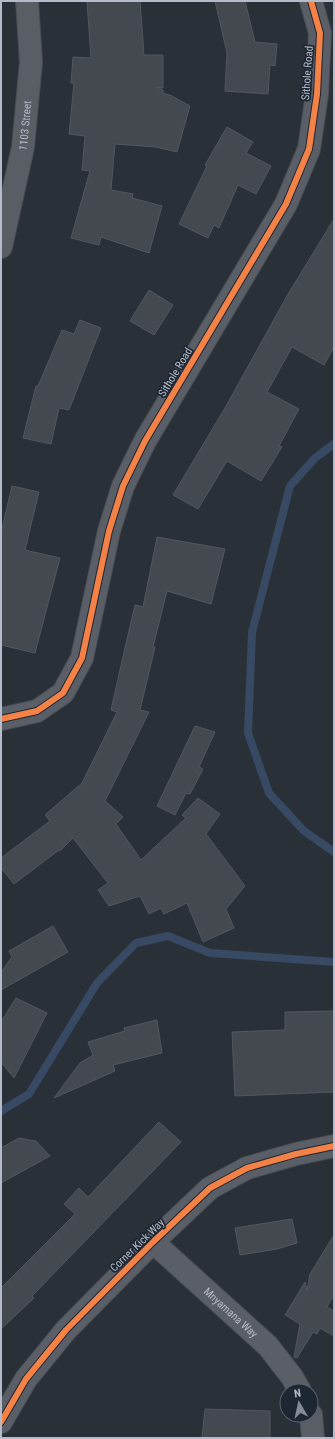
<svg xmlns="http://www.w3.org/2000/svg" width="335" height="1439" viewBox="0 0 335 1439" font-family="'Roboto Condensed',sans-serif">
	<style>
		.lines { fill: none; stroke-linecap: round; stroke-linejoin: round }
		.stream { stroke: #384963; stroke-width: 8 }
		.building { fill: #444950; stroke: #52575f }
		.street-casing { stroke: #484c53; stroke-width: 24 }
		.secondary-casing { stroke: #484c53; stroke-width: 24 }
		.street { stroke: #5a5e66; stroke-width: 22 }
		.secondary { stroke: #595d64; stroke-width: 22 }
		.cycleway-casing { stroke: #1d2633; stroke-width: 8 }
		.cycleway { stroke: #f48246; stroke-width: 6 }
		.labels { text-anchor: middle; stroke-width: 3.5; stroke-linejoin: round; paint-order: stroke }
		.street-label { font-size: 11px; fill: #b4bcc9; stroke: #1d2633 }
	</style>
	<rect width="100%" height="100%" fill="#2a3038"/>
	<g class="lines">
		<!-- stream -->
		<g class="stream">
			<polyline points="334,444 315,458 290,486 252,632 248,733 269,793 304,831 334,852"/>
			<polyline points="1,1111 29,1094 97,983 136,943 168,936 210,953 334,962"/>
		</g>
	</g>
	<!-- building -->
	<g class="building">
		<polygon points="87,1 140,1 144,55 163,55 163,88 157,87 163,90 163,93 172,96 190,106 177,152 156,147 115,144 111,190 133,194 132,198 162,206 149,253 101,237 99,245 71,238 90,171 82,170 85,136 69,134 74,83 71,83 73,57 91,58"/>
		<polygon points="215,1 245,1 255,42 277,44 275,66 270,65 268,94 225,91 227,53"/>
		<polygon points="227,127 253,142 246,153 271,166 256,194 238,185 219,228 214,225 208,238 179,224 207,166 205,165"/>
		<polygon points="334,219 334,347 324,365 292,347 267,392 299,409 279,446 282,447 261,481 227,461 198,509 173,495 225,408 287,296"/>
		<polygon points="149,290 173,305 154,335 130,321"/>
		<polygon points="80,320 101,328 69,410 59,408 51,444 23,438 36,386 38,386 62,330 74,334"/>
		<polygon points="12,486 39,492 25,550 60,558 35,653 1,645 1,533"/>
		<polygon points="157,537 225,549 211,604 167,591 153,647 155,647 140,710 149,712 105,801 123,817 116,824 141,860 186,818 182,815 198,798 220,814 206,834 245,886 226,909 234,928 203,942 187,903 164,914 161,908 149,914 140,896 109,906 98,890 108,883 73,838 60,851 59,850 14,884 1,868 1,858 50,821 45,815 82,783 117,712 111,710 124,652 135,605 143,607"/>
		<polygon points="195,726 215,732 199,767 203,769 190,794 186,793 175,815 157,806"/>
		<polygon points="53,926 68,952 1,990 1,972 12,957 9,951"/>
		<polygon points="16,998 47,1013 14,1078 1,1062 1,1022"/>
		<polygon points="334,1011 334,1092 235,1096 232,1032 285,1030 285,1012"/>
		<polygon points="157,1020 162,1053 113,1065 115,1071 54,1098 80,1063 93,1055 88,1042 125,1031 124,1028"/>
		<polygon points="159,1122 181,1142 32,1296 34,1298 1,1329 1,1288 75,1214 64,1204 79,1188 88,1197"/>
		<polygon points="19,1138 36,1141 50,1156 1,1183 1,1148"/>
		<polygon points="292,1219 297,1243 277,1249 240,1255 235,1228"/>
		<polygon points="334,1235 334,1295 327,1307 334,1311 334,1336 320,1328 317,1334 313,1332 297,1358 294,1357 300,1324 285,1315 305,1282 307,1291 310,1274"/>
		<polygon points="205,1409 270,1411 270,1438 202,1438"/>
	</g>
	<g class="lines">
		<!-- street casing -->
		<g class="street-casing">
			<g id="street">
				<polyline points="1,719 37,711 63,693 82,658 109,531 123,486 145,441 286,204 309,149 317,94 320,33 311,1"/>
				<path id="s1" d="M153,1242L268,1346L292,1377L300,1391"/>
				<polyline points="311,1415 313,1438"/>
				<polyline points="1,1422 26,1379 66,1330 153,1242 210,1188 247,1168 296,1154 334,1146"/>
			</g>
		</g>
		<!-- secondary casing -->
		<g class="secondary-casing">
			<g id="secondary">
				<path id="s2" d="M1,247L23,147L31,62L27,1"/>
			</g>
		</g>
		<!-- street -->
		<use href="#street" class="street"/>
		<!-- secondary -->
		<use href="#secondary" class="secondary"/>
		<!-- cycleway casing -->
		<g class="cycleway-casing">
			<g id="cycleway">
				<polyline points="1,719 37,711 63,693 82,658 109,531 123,486 145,441 286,204 309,149 317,94 320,33 311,1"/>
				<polyline points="1,1422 26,1379 66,1330 153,1242 210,1188 247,1168 296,1154 334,1146"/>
			</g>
		</g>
		<!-- cycleway -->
		<use href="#cycleway" class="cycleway"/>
	</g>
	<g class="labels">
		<!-- street labels -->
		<g class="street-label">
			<text transform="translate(307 73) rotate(-86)" y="4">Sithole Road</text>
			<text dy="4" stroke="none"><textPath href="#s2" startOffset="124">1103 Street</textPath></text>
			<text transform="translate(175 372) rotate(-59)" y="4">Sithole Road</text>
			<text transform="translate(137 1245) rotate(-44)" y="4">Corner Kick Way</text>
			<text dy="4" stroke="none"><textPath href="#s1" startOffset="105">Mnyamana Way</textPath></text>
		</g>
	</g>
	<!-- border -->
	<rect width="335" height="1439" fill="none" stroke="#b4bcc9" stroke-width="4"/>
	<!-- north arrow -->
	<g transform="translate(299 1403) rotate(351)"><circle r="19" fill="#1d2633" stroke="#59626f"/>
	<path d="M0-3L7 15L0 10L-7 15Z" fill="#848b96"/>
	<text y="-6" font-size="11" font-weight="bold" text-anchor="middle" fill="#b4bcc9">N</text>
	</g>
</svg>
